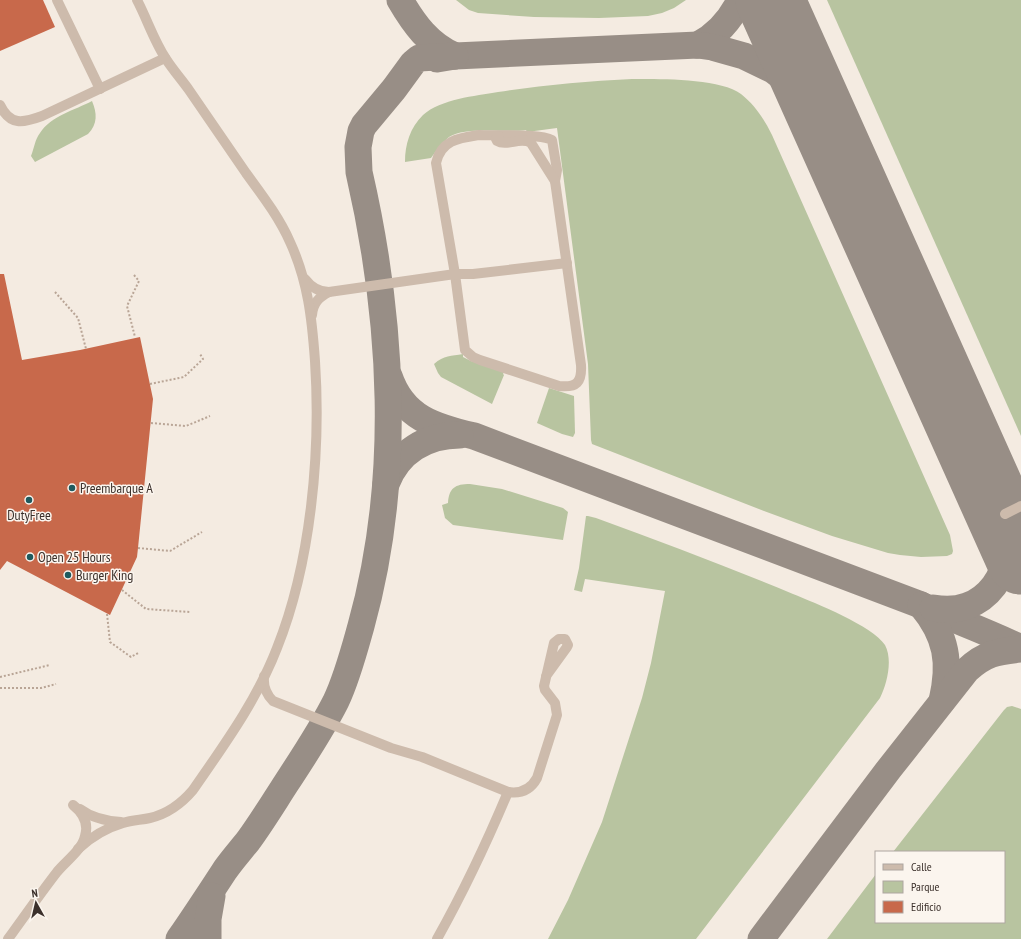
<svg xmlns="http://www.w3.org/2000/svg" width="1021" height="939" viewBox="0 0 1021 939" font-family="'PT Sans Narrow',sans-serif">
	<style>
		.green { fill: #b8c4a0 }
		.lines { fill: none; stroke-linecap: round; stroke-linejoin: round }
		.taxiway { stroke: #988e86; stroke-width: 27 }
		.runway { stroke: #988e86; stroke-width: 69 }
		.building { fill: #c8694b }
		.path { stroke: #b9a596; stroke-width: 2; stroke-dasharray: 2 2; stroke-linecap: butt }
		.minor { stroke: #cdbbac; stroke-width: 10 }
		.poi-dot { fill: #1f5a5e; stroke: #fbf5ee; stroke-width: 1.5 }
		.labels { text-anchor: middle; stroke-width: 3; stroke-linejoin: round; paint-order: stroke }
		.poi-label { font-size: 14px; fill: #3b302b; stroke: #fbf5ee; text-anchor: start }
	</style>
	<rect width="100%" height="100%" fill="#f4ebe1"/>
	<!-- green -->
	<g class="green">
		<polygon points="456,0 686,0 674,8 662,13 648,16 599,18 534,17 478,13 469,10"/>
		<polygon points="827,0 1021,0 1021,436"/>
		<path d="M632,79C658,79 720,78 741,94C755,105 764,119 772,135L950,535L953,551L952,554L947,556L921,557L900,555L888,553L832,536L764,511L592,444L591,440L588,364L557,128L527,132L526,130C507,133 465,126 449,137C442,143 436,151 431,158L405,162C405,144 410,128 423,115C441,99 475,96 498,92C542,85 587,81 632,79Z"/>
		<path d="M92,101C97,113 98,124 88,134L35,162L31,156C34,149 35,139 40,133C51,116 75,110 92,101Z"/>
		<path d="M463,354V357L471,361L504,372L503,374L504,375L492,404L441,377L438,373L434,364C444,355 451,356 463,354Z"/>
		<polygon points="549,388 574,396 575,433 573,437 562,434 537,423"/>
		<path d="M470,484L502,489L563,508L568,512L563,540L453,525L445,518L442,505L448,503C449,488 455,484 470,484Z"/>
		<path d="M586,516H588L596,518C662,542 728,567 793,594C815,603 873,626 885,645C893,660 887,684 880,698L696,939H548L568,900L602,822L642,698L651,663L665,591L585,579L582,592L574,590L579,568Z"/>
		<polygon points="1012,706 1021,709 1021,939 827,939 876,874 876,922 1004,922 1004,852 893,852 1004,710 1007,707"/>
	</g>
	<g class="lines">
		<!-- taxiway -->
		<g class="taxiway">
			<path d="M400,0C414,24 429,45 455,56"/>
			<path d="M698,45C717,35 731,19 740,0"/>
			<polyline points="437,59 455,56 698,45 712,47 744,56 773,70 799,90 812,105 825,125"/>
			<path d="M389,376C403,418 435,427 474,436L921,605C954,620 988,632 1021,648"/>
			<path d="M386,484C398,452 426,435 460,435"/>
			<path d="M921,605C947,636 951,663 942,701"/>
			<path d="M933,608C944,610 956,610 967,606C989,598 1004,577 1006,555C1007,550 1007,544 1005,539C1004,536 1002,534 1000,531"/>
			<path d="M179,939C195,916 210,893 225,870C232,860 240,851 248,841C262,822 274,802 287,782C304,756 322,729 336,701C347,678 354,651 361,626C402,479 393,320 359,172L358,147L361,131L364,125L394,89L413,63L419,58L455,56"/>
			<polyline points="208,939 208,919 212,896"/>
			<path d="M761,939L889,769L967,670C986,653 996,652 1021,649"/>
		</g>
		<!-- runway -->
		<polyline class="runway" points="770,0 1021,560"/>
	</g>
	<!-- building -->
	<g class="building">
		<polygon points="0,0 43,0 55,27 0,51"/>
		<polygon points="0,274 4,274 22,360 80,350 140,337 153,399 138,548 137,557 110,615 7,561 0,570"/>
	</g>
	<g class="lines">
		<!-- path -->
		<g class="path">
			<polyline points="134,275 139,281 127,306 135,337"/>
			<polyline points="55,292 78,318 86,349"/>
			<polyline points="150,384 184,377 203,359 200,354"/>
			<polyline points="151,423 186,426 210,416"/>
			<polyline points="138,548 170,551 202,532"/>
			<polyline points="122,590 146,609 190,612"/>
			<polyline points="107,614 110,642 131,657 138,653"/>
			<polyline points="0,677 50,665"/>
			<polyline points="0,688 41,688 56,684"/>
		</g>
		<!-- minor -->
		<g class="minor">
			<polyline points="57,0 100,89"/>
			<path d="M0,105C10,126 23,123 42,116L165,58"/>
			<path d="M479,135C495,136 540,133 552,140L557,170L555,181L581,365C582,382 577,388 559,386L480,360L473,357L465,350L455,274L436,163C441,140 459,138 479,135Z"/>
			<path d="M499,136L496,139L497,141C507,147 521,136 531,143L555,181"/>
			<path d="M305,279C311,287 318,292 329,292L455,274H473L567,263"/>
			<path d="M312,315C313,303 319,297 329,292"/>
			<polyline points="1005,514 1021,506"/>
			<path d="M264,676C263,686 266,694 273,701L391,748L422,757L508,792"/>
			<path d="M80,809C92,818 106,821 121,822"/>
			<path d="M78,849C91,837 106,828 123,823C132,820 141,820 150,818C167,814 182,803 193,790C224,745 257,700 277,648C311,563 321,452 315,361C312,319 308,281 290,242C279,217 262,195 246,173C227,145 208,118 189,90C182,80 173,70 166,59C154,41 147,19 137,0"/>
			<path d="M8,939C24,917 40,894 57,872C66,861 82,850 85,836C89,823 83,813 73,805"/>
			<path d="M437,939C464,891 487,842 508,792C521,794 531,789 537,778L557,715L555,703L545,690L544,686L554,643L559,639H565L568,645L567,647L546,676"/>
		</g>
	</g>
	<!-- markers -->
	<g class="poi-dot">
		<circle cx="72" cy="488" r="4"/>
		<circle cx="29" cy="500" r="4"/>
		<circle cx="30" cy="557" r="4"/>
		<circle cx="68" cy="575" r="4"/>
	</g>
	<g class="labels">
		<!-- poi labels -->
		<g class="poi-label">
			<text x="80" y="493">Preembarque A</text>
			<text x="29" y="520" text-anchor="middle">DutyFree</text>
			<text x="38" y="562">Open 25 Hours</text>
			<text x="76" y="580">Burger King</text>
		</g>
	</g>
	<!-- legend -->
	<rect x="875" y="851" width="130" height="72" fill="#fbf5ee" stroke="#aea6a0"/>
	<rect x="883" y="864" width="20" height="6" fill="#cdbbac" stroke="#aea6a0"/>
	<text x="911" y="871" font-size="12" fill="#3b302b">Calle</text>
	<rect x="883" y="881" width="20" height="12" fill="#b8c4a0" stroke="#aea6a0"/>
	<text x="911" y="891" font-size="12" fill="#3b302b">Parque</text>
	<rect x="883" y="901" width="20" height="12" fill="#c8694b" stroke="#aea6a0"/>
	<text x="911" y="911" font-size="12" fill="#3b302b">Edificio</text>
	<!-- north arrow -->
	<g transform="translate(36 903) rotate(352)" stroke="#fbf5ee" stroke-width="3" paint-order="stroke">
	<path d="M0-3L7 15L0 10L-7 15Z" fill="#3b302b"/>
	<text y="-6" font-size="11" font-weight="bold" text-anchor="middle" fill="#3b302b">N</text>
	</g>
</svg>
